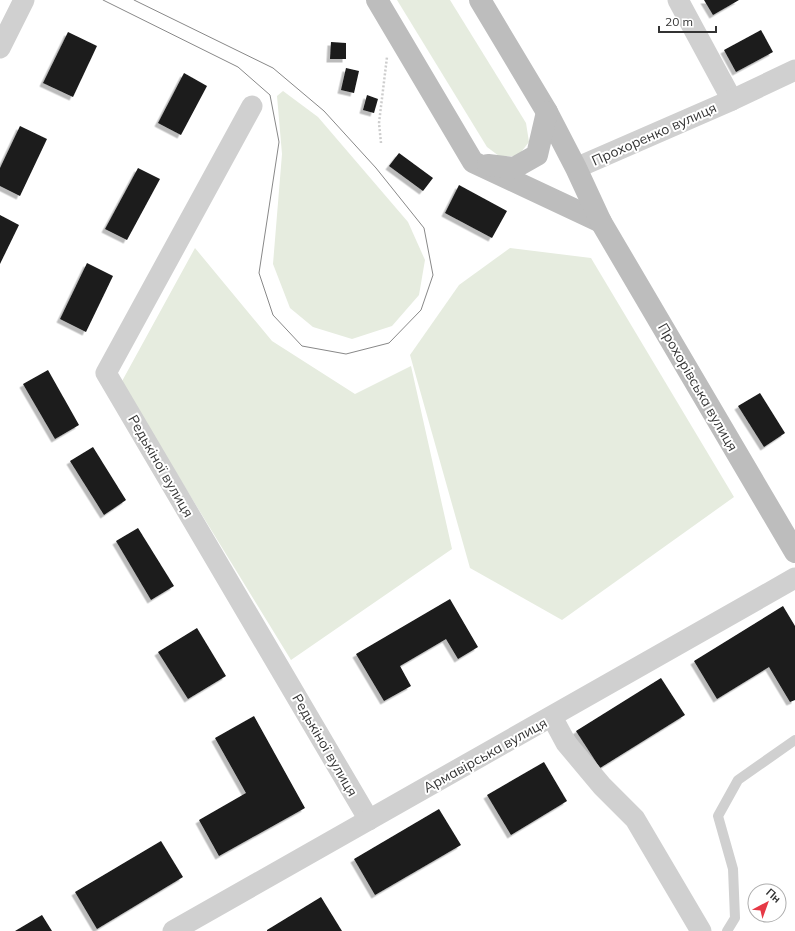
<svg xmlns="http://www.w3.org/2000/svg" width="795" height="931" viewBox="0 0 795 931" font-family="Mulish,sans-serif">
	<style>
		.green { fill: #e6ecdf }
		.building { fill: #1a1a1a; filter: url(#shadow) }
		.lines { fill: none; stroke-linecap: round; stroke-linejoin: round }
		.path { stroke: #cdcdcd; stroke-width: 2.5; stroke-dasharray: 2 2; stroke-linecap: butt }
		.lane { stroke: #d0d0d0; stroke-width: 10 }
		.street { stroke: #d0d0d0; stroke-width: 21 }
		.secondary { stroke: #bdbdbd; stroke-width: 22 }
		.tram { stroke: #888; stroke-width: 1 }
		.labels { text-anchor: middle; stroke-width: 4; stroke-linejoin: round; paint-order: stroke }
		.street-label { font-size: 14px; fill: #333; stroke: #fff }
	</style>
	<defs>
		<filter id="shadow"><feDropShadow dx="-3.5" dy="3.5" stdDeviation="0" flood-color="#0004"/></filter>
	</defs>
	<rect width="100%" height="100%" fill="#fff"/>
	<!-- green -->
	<g class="green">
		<polygon points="397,0 450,0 526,123 529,142 518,156 499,156 487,147"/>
		<polygon points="283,91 318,117 408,222 425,260 419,295 392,326 352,339 313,327 290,308 273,264 282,154 277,96"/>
		<polygon points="195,248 272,341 355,394 411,366 452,549 291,660 121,383"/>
		<polygon points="510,248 591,258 734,497 562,620 470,568 410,355 459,285"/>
	</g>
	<!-- building -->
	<g class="building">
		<polygon points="704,0 739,0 713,15"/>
		<polygon points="761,30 773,52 736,72 724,50"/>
		<polygon points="68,32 97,46 73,97 43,83"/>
		<polygon points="331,42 346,43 346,59 330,59"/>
		<polygon points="346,68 359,71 354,93 341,90"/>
		<polygon points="184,73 207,86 181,135 158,123"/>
		<polygon points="367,95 378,99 374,113 363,110"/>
		<polygon points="20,126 47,139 20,196 0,186 0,168"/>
		<polygon points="399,153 433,178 423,191 389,166"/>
		<polygon points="138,168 160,179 127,240 105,229"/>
		<polygon points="459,185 507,211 492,238 445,213"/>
		<polygon points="0,215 19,225 0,264"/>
		<polygon points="87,263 113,276 86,332 60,319"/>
		<polygon points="48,370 79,425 55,439 23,384"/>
		<polygon points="760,393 785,433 764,447 738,406"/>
		<polygon points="93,447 126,500 104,515 70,461"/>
		<polygon points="138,528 174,586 151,600 116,541"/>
		<polygon points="450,599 478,647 458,659 446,639 400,666 411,686 384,701 356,654"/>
		<polygon points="783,606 795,626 795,700 790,702 769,667 717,699 694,661"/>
		<polygon points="197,628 226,676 188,699 158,652"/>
		<polygon points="661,678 685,715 600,768 576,731"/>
		<polygon points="254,716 305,808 219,856 199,820 246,793 215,738"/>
		<polygon points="544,762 567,801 511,835 487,795"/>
		<polygon points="439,809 461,845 375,895 354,859"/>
		<polygon points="161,841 183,877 97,929 75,892"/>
		<polygon points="321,897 342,931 267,931 267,930"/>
		<polygon points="42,915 52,931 15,931"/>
	</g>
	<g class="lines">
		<!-- path -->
		<polyline class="path" points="381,143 379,123 387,57"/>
		<!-- lane -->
		<polyline class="lane" points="727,931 735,918 733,869 718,816 738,780 795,740"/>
		<!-- street -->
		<g class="street">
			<polyline points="678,0 732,100"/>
			<polyline points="0,48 24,0"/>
			<polyline points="252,106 106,373 369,820"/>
			<polyline points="576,168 732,100 795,70"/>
			<polyline points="552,717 566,743 602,786 635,819 701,931"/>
			<polyline points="173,931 795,578"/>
		</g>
		<!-- secondary -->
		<g class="secondary">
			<polyline points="377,0 473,162 601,222"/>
			<polyline points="480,0 547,112 576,168 601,222 795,552"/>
			<polyline points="488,165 514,168 537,155 547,112"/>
		</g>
		<!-- tram -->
		<polyline class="tram" points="103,0 238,67 270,95 279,142 259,273 273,315 302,346 346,354 389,343 421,310 433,275 424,228 376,168 324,111 273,68 134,0"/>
	</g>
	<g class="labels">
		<!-- street labels -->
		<g class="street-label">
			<text transform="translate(654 134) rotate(-24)" y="5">Прохоренко вулиця</text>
			<text transform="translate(698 387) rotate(60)" y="5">Прохорівська вулиця</text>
			<text transform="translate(161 466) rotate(60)" y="5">Редькіної вулиця</text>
			<text transform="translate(325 745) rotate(60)" y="5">Редькіної вулиця</text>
			<text transform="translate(485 755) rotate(-29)" y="5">Армавірська вулиця</text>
		</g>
	</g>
	<!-- north arrow -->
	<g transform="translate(767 903) rotate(41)"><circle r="19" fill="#ffffff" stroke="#adadad"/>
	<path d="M0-3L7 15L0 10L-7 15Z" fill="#e63946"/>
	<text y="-6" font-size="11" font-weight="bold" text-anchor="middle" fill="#333333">Пн</text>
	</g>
	<!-- scale -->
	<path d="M659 26v6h57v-6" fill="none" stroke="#333333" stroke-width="2"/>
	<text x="665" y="26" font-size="12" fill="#333333" stroke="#ffffff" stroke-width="3" paint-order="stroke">20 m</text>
</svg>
